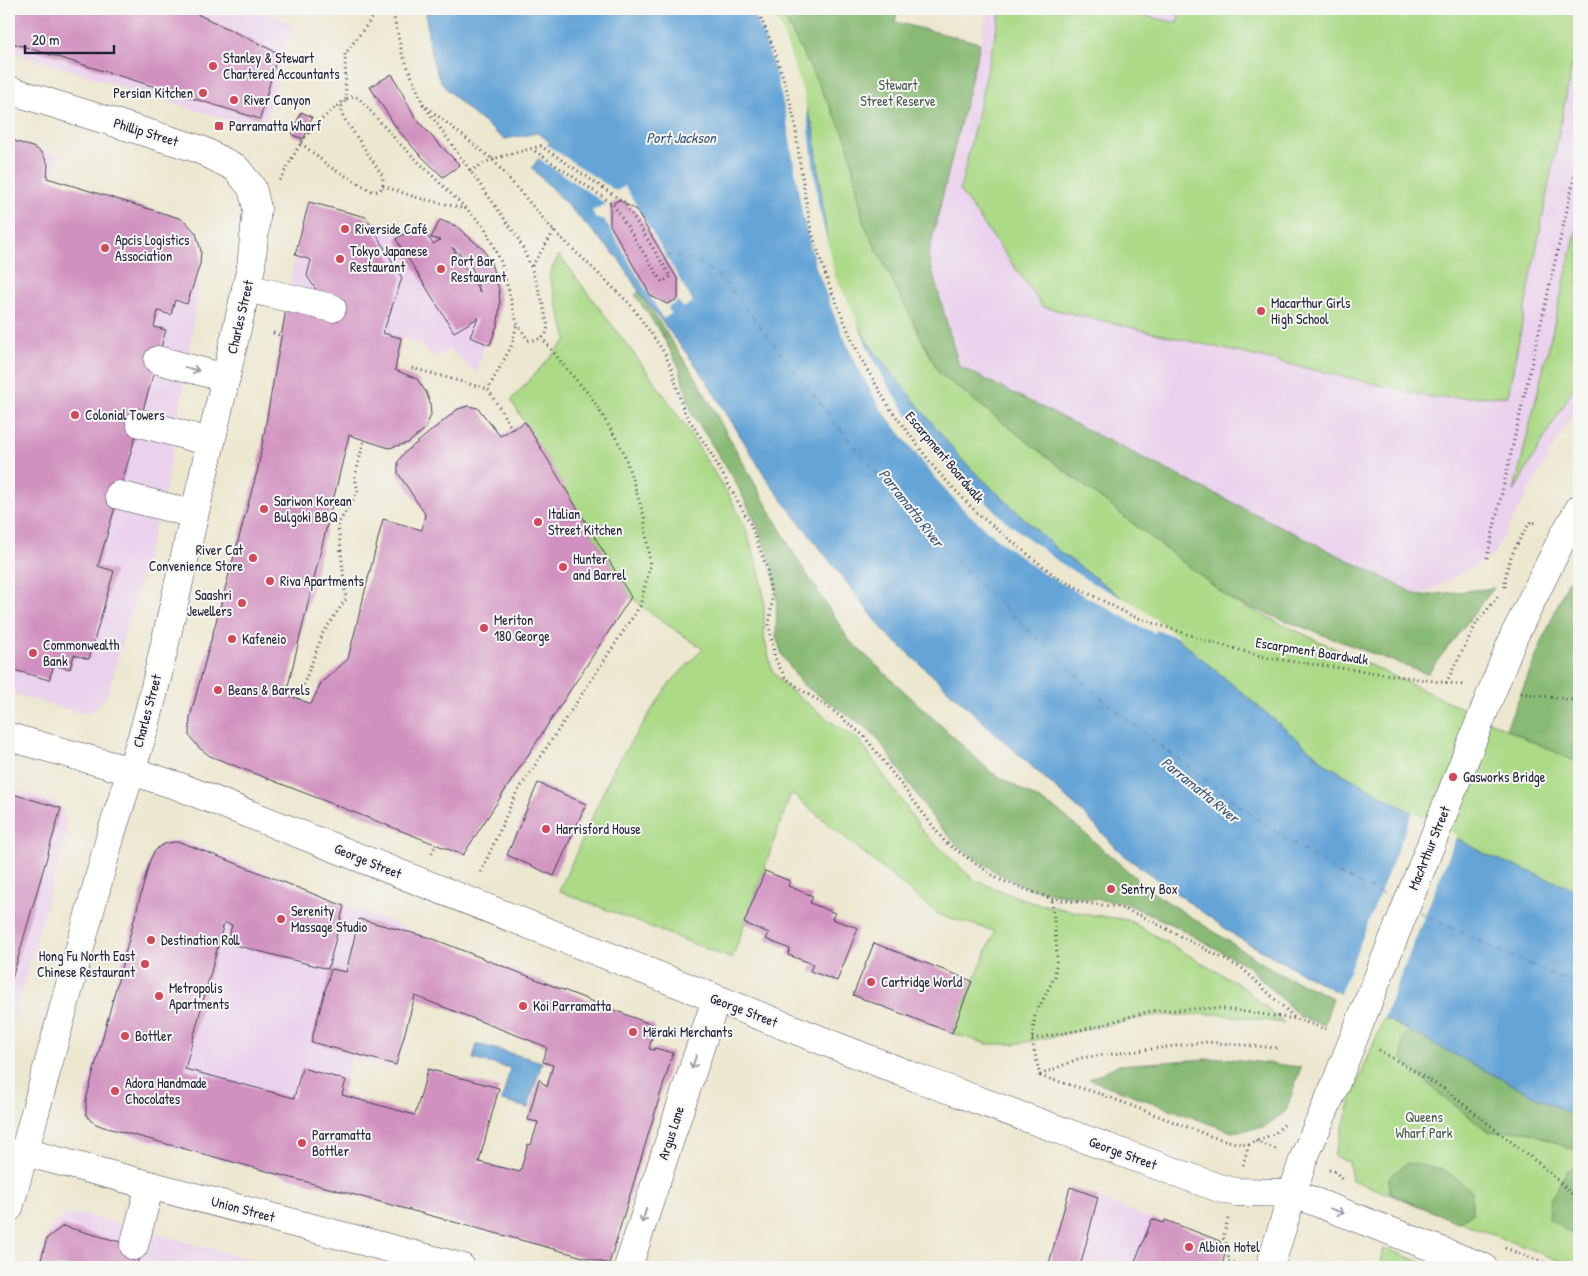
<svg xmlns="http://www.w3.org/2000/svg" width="1588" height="1276" viewBox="0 0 1588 1276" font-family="'Patrick Hand',sans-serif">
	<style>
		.built { fill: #ead1ec }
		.green { fill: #acda87; stroke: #677e61 }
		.forest { fill: #89ba74; stroke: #566e58 }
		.water { fill: #65a4d7; stroke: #446389 }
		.pier { fill: #ece7cf }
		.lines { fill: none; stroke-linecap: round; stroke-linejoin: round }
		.ferry { stroke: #3d5679; stroke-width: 1; stroke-dasharray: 6 5; stroke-linecap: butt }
		.building { fill: #d191c0; fill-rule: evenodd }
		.minor-casing { stroke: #404051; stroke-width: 29 }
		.major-casing { stroke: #404051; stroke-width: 29 }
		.path { stroke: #404051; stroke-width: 3; stroke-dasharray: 1 4; stroke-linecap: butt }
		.minor { stroke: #fff; stroke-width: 28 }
		.major { stroke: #fff; stroke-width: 28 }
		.major-bridge-casing { stroke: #404051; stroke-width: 29; stroke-linecap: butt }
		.major-bridge { stroke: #fff; stroke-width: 28 }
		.oneway { stroke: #9c9ca7 }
		.poi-dot { fill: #d1495b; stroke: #f6f6f2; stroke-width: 2 }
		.labels { text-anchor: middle; stroke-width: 4; stroke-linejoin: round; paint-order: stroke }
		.poi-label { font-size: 14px; fill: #22223b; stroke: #f6f6f2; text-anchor: start }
		.park-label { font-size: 14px; fill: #4b5952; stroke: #f6f6f2 }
		.street-label { font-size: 14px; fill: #22223b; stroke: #f6f6f2 }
		.water-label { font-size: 15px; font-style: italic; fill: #3d5679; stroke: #f6f6f2 }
	</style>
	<rect width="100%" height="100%" fill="#f6f6f2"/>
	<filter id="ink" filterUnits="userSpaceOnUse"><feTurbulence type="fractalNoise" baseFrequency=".02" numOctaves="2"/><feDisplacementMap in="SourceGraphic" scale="10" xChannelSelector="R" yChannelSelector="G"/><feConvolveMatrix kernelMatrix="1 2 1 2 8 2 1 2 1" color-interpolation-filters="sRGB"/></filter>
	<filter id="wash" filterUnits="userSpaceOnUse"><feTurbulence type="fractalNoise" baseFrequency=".0096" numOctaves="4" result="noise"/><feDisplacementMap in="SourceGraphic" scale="20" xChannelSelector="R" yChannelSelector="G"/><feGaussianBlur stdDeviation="1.12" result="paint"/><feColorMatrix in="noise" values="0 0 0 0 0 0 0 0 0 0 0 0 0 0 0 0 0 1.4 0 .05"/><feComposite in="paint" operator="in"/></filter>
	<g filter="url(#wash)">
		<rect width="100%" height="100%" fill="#ece7cf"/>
		<!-- built -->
		<g class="built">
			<polygon points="9,9 258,9 292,24 263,131 9,51"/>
			<polygon points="988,9 1579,9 1579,402 1493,555 1420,596 959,366 928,256"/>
			<polygon points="9,138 58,155 51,182 186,225 197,231 203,254 191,340 166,488 108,693 101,703 93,710 84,714 9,693"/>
			<polygon points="309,203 433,236 457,246 481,279 485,340 477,373 449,349 435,358 420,343 286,309 295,255"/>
			<polygon points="9,788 54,802 63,810 66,821 66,834 9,1038"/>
			<polygon points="176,839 183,840 431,938 395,1070 351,1057 318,1185 108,1130 97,1126 90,1119 85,1111 84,1102 87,1088 151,857 155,850 161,844"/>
			<polygon points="1070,1187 1225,1248 1220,1267 1048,1267"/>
			<polygon points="68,1215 84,1215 279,1267 39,1267 47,1236 55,1222"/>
		</g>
		<!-- green -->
		<g class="green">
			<polygon points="769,9 780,9 847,140 864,224 939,373 1233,601 1579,763 1579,891 1487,855 1329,766 1182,642 1060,552 962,460 867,343 831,276"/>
			<polygon points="1001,9 1114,9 1177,23 1181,9 1579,9 1579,29 1508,396 1435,398 1043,307 960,191"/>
			<polygon points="1579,220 1579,378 1514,491"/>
			<polygon points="559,255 649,374 682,421 730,498 744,524 758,566 764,597 764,637 772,670 785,686 827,719 859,740 924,833 974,880 1030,902 1086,914 1128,920 1240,985 1284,1023 1216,1014 1150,1016 1016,1044 987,1044 952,1033 995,931 939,915 791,793 732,959 559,891 615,766 669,684 703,649 652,614 631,597 511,400 567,339 549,275"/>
			<polygon points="1384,1018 1579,1119 1579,1267 1576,1267 1352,1180 1349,1162 1334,1156 1352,1097"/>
			<polygon points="1384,1248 1433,1267 1380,1267"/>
		</g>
		<!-- forest -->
		<g class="forest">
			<polygon points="780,9 898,9 895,22 980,43 928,256 959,366 1420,596 1494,588 1427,674 1233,601 939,373 864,224 847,140"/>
			<polygon points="639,292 696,378 794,554 849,640 991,772 1060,812 1152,892 1278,973 1333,998 1324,1025 1300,1017 1248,966 1175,926 1125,903 1056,894 1025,887 996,872 960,848 935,821 878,739 867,728 802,684 783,657 776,637 777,596 772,566 757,525 733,477 692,414 679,367 661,333 635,295"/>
			<polygon points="1568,580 1579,581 1579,763 1506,729"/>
			<polygon points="1415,1027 1579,1070 1579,1148 1571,1149 1526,1131 1489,1132 1436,1091 1402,1059 1402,1038"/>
			<polygon points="1222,1058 1301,1067 1286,1111 1264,1127 1232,1132 1089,1079 1118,1065"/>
			<polygon points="1407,1163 1443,1169 1472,1191 1472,1214 1457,1222 1389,1193 1389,1177"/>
			<polygon points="1579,1166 1579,1236 1571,1233 1549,1219 1551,1198 1567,1171"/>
		</g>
		<!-- water -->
		<g class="water">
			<path d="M426,9H769L780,32L814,130L831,276L868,343L962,460L1060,552L1182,642L1329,766L1487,855L1579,891V1119L1384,1018L1237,937L1122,854L1085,815L885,632L770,484L701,372L639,292L619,259L532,168L550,142L538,133L504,139C486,124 453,100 441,81C430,62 427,30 426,9Z"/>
			<polygon points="477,1044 542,1062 528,1108 502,1101 510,1068 473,1059"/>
		</g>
		<!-- pier -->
		<g class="pier">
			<polygon points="752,9 772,9 782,31 805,97 818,204 832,260 834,275 850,305 870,353 890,389 909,417 916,413 925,425 918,429 941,457 1003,519 1059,562 1092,583 1135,604 1182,639 1156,630 1155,633 1136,625 1125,618 1041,572 996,538 963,509 935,478 881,409 857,366 836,320 816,267 802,213 786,116 777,78 764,37"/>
			<polygon points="547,145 616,191 625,186 693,302 683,308 678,301 668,307 671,314 663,319 604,219 596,219 592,211 606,204 538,158"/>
			<polygon points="1413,811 1457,835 1383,1020 1339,996"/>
		</g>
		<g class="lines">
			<!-- ferry -->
			<g class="ferry">
				<path d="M665,255C693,256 709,267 728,286L853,445L912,515L980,585L1101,698L1153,740L1267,826L1339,874L1395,900"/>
				<polyline points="1419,912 1495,949 1579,986"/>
			</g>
		</g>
		<g id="blocks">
			<!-- building -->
			<g class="building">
				<polygon points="9,9 187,9 278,53 260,119 9,42"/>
				<polygon points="1158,9 1175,9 1174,14 1157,11"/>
				<polygon points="392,74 416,119 437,142 460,165 443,177 418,153 398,130 370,87"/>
				<polygon points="301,112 312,117 304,139 292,135"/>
				<polygon points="9,139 35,148 42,153 48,164 47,178 179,218 186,222 196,233 201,251 200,264 187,304 175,300 171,315 158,311 154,327 166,330 98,566 114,571 89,659 74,655 70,669 54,665 49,680 14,670 9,661"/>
				<polygon points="619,200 636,210 678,280 678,299 667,304 651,296 610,225 610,205"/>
				<polygon points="309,202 366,217 402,278 383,333 401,338 395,370 417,379 426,392 430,403 431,415 425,429 408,443 389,448 349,435 286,694 311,704 321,683 348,659 383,519 422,530 425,514 398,473 398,462 403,454 458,409 468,406 478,408 500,436 525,422 631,597 463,855 210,756 198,747 189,735 190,717 258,468 286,309 320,296 307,276 311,260 295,255"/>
				<path d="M440,220L456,226L484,250L491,263L499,290L500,304L498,323L490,345L470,337L478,318L454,332L396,239L420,224L433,244L440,240L431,238ZM452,247L467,260L474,272L480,292Z"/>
				<polygon points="538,783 586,804 554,876 507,855"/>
				<polygon points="9,793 61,808 9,989"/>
				<polygon points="173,842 180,842 230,861 344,906 328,969 227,943 232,925 224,923 185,1069 294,1098 302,1068 346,1080 342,1095 415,1115 428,1069 499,1088 479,1162 520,1172 528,1144 531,1145 538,1122 528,1120 539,1079 547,1087 553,1065 543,1062 547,1047 415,996 396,1065 311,1042 331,969 346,972 359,919 431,938 655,1026 649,1049 654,1050 655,1048 673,1053 609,1264 104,1127 96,1124 90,1120 86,1114 86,1100 150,860 154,852 158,848 164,844"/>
				<polygon points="765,871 790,881 788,886 813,896 810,903 835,913 832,919 858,928 837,981 810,971 813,964 788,955 790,949 766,939 769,933 744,923"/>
				<polygon points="874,943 972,981 952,1033 853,995"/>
				<polygon points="1070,1187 1098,1197 1080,1267 1048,1267"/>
				<polygon points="1152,1219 1164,1223 1165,1220 1220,1241 1225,1253 1222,1267 1133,1267"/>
				<polygon points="63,1226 142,1248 136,1267 39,1267 47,1238"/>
			</g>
		</g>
	</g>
	<g filter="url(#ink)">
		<use href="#blocks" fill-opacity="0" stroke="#404051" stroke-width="1"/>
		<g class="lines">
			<!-- minor casing -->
			<g class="minor-casing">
				<g id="minor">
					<polyline points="9,90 199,149 236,168 252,188 257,208 251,267 155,687 145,727 111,834 9,1208"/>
					<polyline points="246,288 332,308"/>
					<polyline points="158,360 226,378"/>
					<polyline points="140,423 210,442"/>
					<polyline points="119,495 194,514"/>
					<polyline points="9,737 131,771 178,786 917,1078 1219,1188 1236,1192 1292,1193 1483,1267"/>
					<polyline points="24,1152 461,1267"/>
					<polyline points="134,1246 150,1185"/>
					<polyline points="628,1267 716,999"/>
				</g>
			</g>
			<!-- major casing -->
			<g class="major-casing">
				<g id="major">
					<polyline points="1514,636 1563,537 1579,509"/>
					<polyline points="1270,1267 1303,1160 1333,1090"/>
				</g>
			</g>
			<!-- path -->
			<g class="path">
				<polyline points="757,9 774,49 786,87 794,117 800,164 811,230 829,285 850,335 861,359 889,407 936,470 979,515 1055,576 1132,616 1211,642 1268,658 1463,685"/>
				<polyline points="423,104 492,159 554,231 630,304 664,352 672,370 682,406 686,415 709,450 750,523 767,569 772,601 769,626 775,658 784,676 800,689 832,710 864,736 945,842 998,879 1052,899 1118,907 1144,917 1243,969 1296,1019 1326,1029"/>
				<path d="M301,143L330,167L372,191C383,193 384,184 382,175L342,115V106L346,99L353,96L359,98L397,141L484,226L501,262L517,323L528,340H535L542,338L546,334L548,327L542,300L531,267L518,238L423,104L402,53L392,9"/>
				<polyline points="470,171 492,159 541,146 624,202 671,277 662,282 613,204 532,149"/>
				<path d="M279,180C288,168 293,155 301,143C312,126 330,112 346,99L345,54L379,9"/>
				<polyline points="383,186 418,198 467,209"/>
				<polyline points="532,266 554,231"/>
				<polyline points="273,333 282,336"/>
				<polyline points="412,368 488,389"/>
				<polyline points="512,429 488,389 511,347 517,324"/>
				<polyline points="1487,558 1579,157"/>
				<path d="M1505,587C1505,562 1518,542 1531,521L1537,524"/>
				<polyline points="1446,683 1477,622 1500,594"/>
				<polyline points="1521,693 1579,701"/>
				<polyline points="298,699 323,633 346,599 338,524 358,492 355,477 364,440"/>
				<polyline points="432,853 436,844"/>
				<polyline points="481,872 516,794 640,606 650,566 644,516 623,450 592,398 565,367 542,338"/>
				<polyline points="1032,1039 1090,1028 1150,1011 1218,1008 1295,1019"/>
				<polyline points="1379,1050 1444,1089 1547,1170 1579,1201"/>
				<polyline points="1040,1075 1080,1058 1207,1042 1277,1048"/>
				<polyline points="1040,1076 1101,1094 1213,1137 1240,1144 1249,1144 1274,1134 1286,1123"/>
				<polyline points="1040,1076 1032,1039 1035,1015 1055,976 1057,953 1052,899"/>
				<polyline points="1256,1141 1276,1149"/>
				<polyline points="1243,1165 1249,1144"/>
				<polyline points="1329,1170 1336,1172 1343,1181"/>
				<polyline points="1228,1219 1223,1238 1229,1248 1228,1261 1242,1265"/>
				<polyline points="1505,1248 1556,1267"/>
			</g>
			<!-- minor -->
			<use href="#minor" class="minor"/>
			<!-- major -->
			<use href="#major" class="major"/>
			<!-- major-bridge casing -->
			<g class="major-bridge-casing">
				<polyline id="major-bridge" points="1333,1090 1514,636"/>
			</g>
			<!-- major-bridge -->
			<use href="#major-bridge" class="major-bridge"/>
		</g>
		<!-- one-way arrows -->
		<defs><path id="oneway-shaft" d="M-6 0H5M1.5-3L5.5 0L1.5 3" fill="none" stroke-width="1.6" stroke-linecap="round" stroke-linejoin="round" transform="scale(1.25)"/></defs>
		<g class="oneway">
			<use href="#oneway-shaft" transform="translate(192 369) rotate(14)"/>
			<use href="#oneway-shaft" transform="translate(694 1062) rotate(108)"/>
			<use href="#oneway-shaft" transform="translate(1337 1211) rotate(20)"/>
			<use href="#oneway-shaft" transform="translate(644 1216) rotate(108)"/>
		</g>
	</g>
	<!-- markers -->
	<g class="poi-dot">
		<circle cx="213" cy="66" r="5"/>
		<circle cx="203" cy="93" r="5"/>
		<circle cx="234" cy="100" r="5"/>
		<rect x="214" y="121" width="10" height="10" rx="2.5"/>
		<circle cx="345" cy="229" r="5"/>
		<circle cx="105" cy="248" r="5"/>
		<circle cx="340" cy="259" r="5"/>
		<circle cx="441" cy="269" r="5"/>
		<circle cx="1261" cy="311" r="5"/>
		<circle cx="75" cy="415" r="5"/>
		<circle cx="264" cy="509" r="5"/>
		<circle cx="538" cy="522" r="5"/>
		<circle cx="253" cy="558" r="5"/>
		<circle cx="563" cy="567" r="5"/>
		<circle cx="270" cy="581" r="5"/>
		<circle cx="242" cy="603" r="5"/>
		<circle cx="484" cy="628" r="5"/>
		<circle cx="232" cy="639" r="5"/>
		<circle cx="33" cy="653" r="5"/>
		<circle cx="218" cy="690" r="5"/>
		<circle cx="1453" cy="777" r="5"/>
		<circle cx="546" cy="829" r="5"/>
		<circle cx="1111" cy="889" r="5"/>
		<circle cx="281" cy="919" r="5"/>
		<circle cx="151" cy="940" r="5"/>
		<circle cx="145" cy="964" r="5"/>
		<circle cx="871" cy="982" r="5"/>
		<circle cx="159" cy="996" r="5"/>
		<circle cx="523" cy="1006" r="5"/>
		<circle cx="633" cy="1032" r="5"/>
		<circle cx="125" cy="1036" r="5"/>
		<circle cx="115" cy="1091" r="5"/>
		<circle cx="302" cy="1143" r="5"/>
		<circle cx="1189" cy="1247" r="5"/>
	</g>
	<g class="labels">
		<!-- poi labels -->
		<g class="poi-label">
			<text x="223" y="63">Stanley &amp; Stewart<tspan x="223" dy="16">Chartered Accountants</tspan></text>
			<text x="193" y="98" text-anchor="end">Persian Kitchen</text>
			<text x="244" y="105">River Canyon</text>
			<text x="229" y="131">Parramatta Wharf</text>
			<text x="355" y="234">Riverside Café</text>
			<text x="115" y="245">Apcis Logistics<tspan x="115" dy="16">Association</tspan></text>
			<text x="350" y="256">Tokyo Japanese<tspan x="350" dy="16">Restaurant</tspan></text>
			<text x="451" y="266">Port Bar<tspan x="451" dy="16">Restaurant</tspan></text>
			<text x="1271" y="308">Macarthur Girls<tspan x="1271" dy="16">High School</tspan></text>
			<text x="85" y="420">Colonial Towers</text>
			<text x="274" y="506">Sariwon Korean<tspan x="274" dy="16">Bulgoki BBQ</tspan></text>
			<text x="548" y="519">Italian<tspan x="548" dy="16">Street Kitchen</tspan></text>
			<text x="243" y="555" text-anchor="end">River Cat<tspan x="243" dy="16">Convenience Store</tspan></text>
			<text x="573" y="564">Hunter<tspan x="573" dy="16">and Barrel</tspan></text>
			<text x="280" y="586">Riva Apartments</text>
			<text x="232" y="600" text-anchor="end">Saashri<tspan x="232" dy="16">Jewellers</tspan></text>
			<text x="494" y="625">Meriton<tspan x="494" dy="16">180 George</tspan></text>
			<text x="242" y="644">Kafeneio</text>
			<text x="43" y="650">Commonwealth<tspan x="43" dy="16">Bank</tspan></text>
			<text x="228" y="695">Beans &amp; Barrels</text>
			<text x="1463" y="782">Gasworks Bridge</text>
			<text x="556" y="834">Harrisford House</text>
			<text x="1121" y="894">Sentry Box</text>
			<text x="291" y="916">Serenity<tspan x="291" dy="16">Massage Studio</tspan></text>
			<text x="161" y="945">Destination Roll</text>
			<text x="135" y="961" text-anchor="end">Hong Fu North East<tspan x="135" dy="16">Chinese Restaurant</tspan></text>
			<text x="881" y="987">Cartridge World</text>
			<text x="169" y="993">Metropolis<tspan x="169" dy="16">Apartments</tspan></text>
			<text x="533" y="1011">Koi Parramatta</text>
			<text x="643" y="1037">Mëraki Merchants</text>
			<text x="135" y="1041">Bottler</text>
			<text x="125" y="1088">Adora Handmade<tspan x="125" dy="16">Chocolates</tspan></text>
			<text x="312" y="1140">Parramatta<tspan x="312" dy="16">Bottler</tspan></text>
			<text x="1199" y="1252">Albion Hotel</text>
		</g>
		<!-- park labels -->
		<g class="park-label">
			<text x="898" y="90">Stewart<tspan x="898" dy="16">Street Reserve</tspan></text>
			<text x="1424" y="1122">Queens<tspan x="1424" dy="16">Wharf Park</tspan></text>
		</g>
		<!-- street labels -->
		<g class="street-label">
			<text transform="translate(146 132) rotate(17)" y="5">Phillip Street</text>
			<text transform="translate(240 317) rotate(-77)" y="5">Charles Street</text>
			<text transform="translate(945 457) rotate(50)" y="5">Escarpment Boardwalk</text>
			<text transform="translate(1312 651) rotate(9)" y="5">Escarpment Boardwalk</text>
			<text transform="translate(147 711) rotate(-75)" y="5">Charles Street</text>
			<text transform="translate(1429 848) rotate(-68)" y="5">MacArthur Street</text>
			<text transform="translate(368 861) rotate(22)" y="5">George Street</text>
			<text transform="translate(744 1010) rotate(21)" y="5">George Street</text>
			<text transform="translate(671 1133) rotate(-72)" y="5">Argus Lane</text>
			<text transform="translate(1123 1153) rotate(20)" y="5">George Street</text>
			<text transform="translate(243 1209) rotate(15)" y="5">Union Street</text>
		</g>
		<!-- water labels -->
		<g class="water-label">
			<text x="681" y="143">Port Jackson</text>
			<text transform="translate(911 508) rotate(52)" y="5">Parramatta River</text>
			<text transform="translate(1200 790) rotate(39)" y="5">Parramatta River</text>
		</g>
	</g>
	<!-- margin -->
	<rect width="1588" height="1276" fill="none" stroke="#f6f6f2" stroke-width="30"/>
	<!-- scale -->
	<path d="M25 45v8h89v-8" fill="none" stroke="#22223b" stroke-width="2.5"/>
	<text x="32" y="45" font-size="15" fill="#22223b" stroke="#f6f6f2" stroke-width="4" paint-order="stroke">20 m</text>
</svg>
